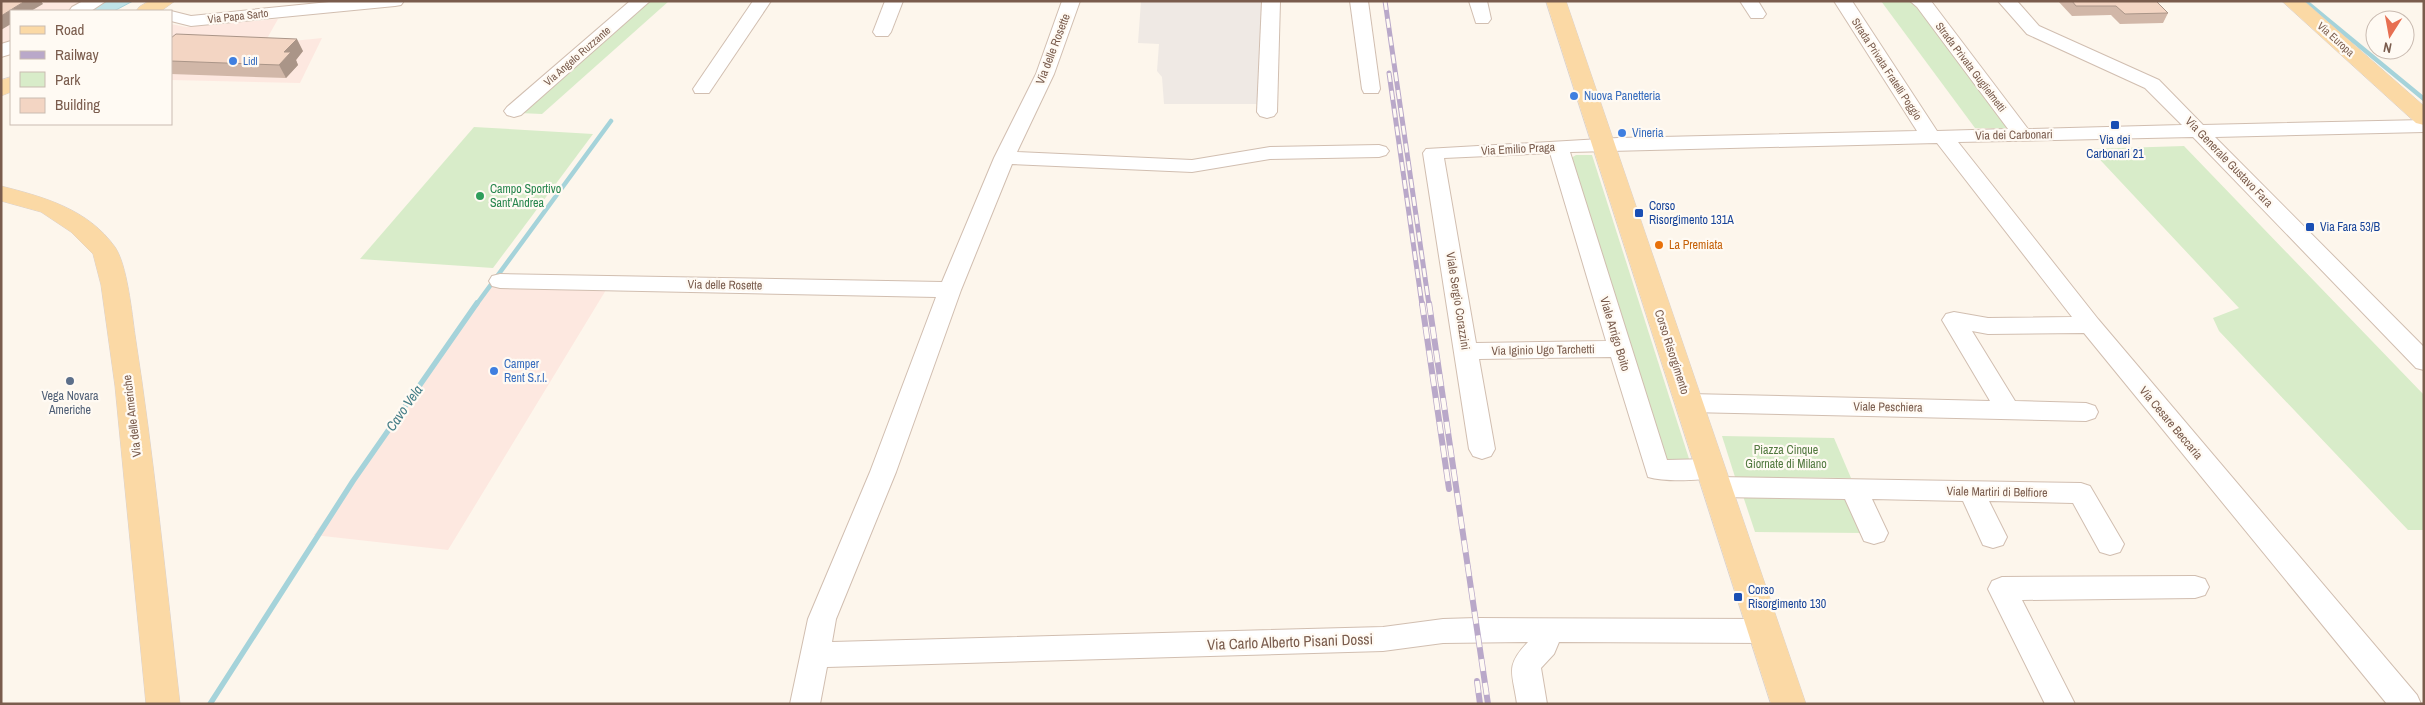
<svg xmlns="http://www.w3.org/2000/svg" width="2425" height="705" viewBox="0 0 2425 705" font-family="'Archivo Narrow',sans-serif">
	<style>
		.commercial { fill: #fde8e0 }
		.industrial { fill: #efe9e4 }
		.green { fill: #d8ecc9 }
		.water { fill: #bfe3e8; stroke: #a5d3da }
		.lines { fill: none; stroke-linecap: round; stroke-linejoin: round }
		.stream-far1 { stroke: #a5d3da; stroke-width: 4.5 }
		.stream { stroke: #a5d3da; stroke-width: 5.5 }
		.minor-casing { stroke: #d1beb0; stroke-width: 2 }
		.major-casing { stroke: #dad1cd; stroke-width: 1 }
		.minor { fill: #fff; fill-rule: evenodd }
		.major { fill: #fbd9a5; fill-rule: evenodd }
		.rail-far1-casing { stroke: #b9a8c9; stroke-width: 5 }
		.rail-casing { stroke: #b9a8c9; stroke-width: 6 }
		.rail-far1 { stroke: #fffaf3; stroke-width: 3; stroke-dasharray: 9; stroke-linecap: butt }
		.rail { stroke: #fffaf3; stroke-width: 4.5; stroke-dasharray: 12; stroke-linecap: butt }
		.wall { fill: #d1b7a8 }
		.shaded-wall { fill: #aa9588 }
		.building { fill: #f3d5c3; stroke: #aa9588 }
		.shop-dot { fill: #3f7fe0; stroke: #fffaf3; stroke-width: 2 }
		.transit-dot { fill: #1a4fb4; stroke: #fffaf3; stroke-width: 2 }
		.leisure-dot { fill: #2e9e5b; stroke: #fffaf3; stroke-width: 2 }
		.food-dot { fill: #e8710a; stroke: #fffaf3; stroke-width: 2 }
		.service-dot { fill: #5c6f8a; stroke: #fffaf3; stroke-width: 2 }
		.labels { text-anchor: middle; stroke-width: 4.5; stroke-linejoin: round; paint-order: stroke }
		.far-street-label { font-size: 11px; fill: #7a5c4d; stroke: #fffaf3 }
		.far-shop-label { font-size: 11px; fill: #366cbe; stroke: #fffaf3; text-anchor: start }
		.street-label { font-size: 12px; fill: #7a5c4d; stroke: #fffaf3 }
		.shop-label { font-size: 12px; fill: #366cbe; stroke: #fffaf3; text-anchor: start }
		.transit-label { font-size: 12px; fill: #164399; stroke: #fffaf3; text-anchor: start }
		.leisure-label { font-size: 12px; fill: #27864d; stroke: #fffaf3; text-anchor: start }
		.food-label { font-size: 12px; fill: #c56008; stroke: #fffaf3; text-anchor: start }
		.service-label { font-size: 12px; fill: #4e5e75; stroke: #fffaf3 }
		.park-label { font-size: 12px; fill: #537a41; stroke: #fffaf3 }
		.water-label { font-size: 14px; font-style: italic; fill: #437c86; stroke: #fffaf3 }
		.near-street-label { font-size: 15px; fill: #7a5c4d; stroke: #fffaf3 }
	</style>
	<rect width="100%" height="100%" fill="#fdf6ec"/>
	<!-- commercial -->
	<g class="commercial">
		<polygon points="1,1 87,1 67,11 11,11 11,41 1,46"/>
		<polygon points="278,19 264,44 322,38 300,83 171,80 171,24 186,27"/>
		<polygon points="493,284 609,285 448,550 314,535"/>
	</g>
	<!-- industrial -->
	<polygon class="industrial" points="1141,1 1268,1 1264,104 1164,104 1162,77 1157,71 1159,44 1138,43"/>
	<!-- green -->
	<g class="green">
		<polygon points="648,1 669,1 542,114 519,113"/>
		<polygon points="1881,1 1914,1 2014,129 1975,128"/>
		<polygon points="474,127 593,134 493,268 360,259"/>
		<polygon points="2184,146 2424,395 2424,530 2408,530 2219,331 2213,318 2239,308 2090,149"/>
		<polygon points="1576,155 1592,155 1691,465 1666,465 1568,160"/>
		<polygon points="1722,436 1834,438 1851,478 1735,477"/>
		<polygon points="1743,496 1848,497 1864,533 1755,532"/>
	</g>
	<!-- water -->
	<polygon class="water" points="103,1 133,1 114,11 84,11"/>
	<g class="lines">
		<!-- stream-far1 -->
		<g class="stream-far1">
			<polyline points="2305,1 2424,99"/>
			<polyline points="476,305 611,121"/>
		</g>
		<!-- stream -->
		<polyline class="stream" points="210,704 353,481 477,303"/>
		<!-- minor casing -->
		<g class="minor-casing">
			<g id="minor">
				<polygon points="83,1 106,1 91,11 69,11 72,7"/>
				<polygon points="339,1 404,1 401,5 395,6 191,26 171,21 171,11 169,11 171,11 191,16"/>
				<polygon points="630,1 650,1 521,115 514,117 507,115 504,111 507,107"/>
				<polygon points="753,1 771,1 709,93 695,93 693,89"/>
				<polygon points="885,1 903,1 891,32 888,36 876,36 873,32"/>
				<path d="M1062,1H1080L1054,74L1017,152L1192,160L1270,147L1379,145L1386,147L1389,151L1386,155L1379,157L1270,159L1192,172L1012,164L961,290L896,472L836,619L832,642L1383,627L1443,619L1477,618L1765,619L1775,622L1779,631L1775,640L1765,643L1559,642L1554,654L1541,668L1547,704H1517C1513,673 1504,667 1528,642L1443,643L1383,651L827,667L820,704H790L808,619L870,472L936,297L500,288L492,286L489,281L492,276L500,274L942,282L994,158L1036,74Z"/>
				<polygon points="1262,1 1280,1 1277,112 1274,116 1267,118 1260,116 1257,112"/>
				<polygon points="1350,1 1368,1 1380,89 1378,93 1364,93 1362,89"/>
				<polygon points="1469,1 1487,1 1491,19 1488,23 1476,23"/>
				<polygon points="1740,1 1758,1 1766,14 1763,18 1751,18"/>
				<path d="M1834,1H1852L1937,131L2008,129L1917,7L1910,1H1931L2028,129L2182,125L2145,88L2027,34L1998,1H2017L2039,26L2159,80L2203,125L2424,120V132L2215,137L2424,347V370L2416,368L2193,137L1958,142L2098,319L2417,695L2421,704H2387L2084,333L1988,334L1972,331L2015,401L2086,403L2095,406L2098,412L2095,418L2086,421L1689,412L1680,409L1677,403L1680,397L1689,394L1990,401L1942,320L1946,314L1954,312L1988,318L2072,317L1937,143L1570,152L1667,460L1711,459L1720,462L1724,469L1720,476C1702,481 1665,482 1648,477L1611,357L1479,359L1495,449L1491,456L1482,459L1473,456L1469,449L1423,153L1426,149L1618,138L1917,131ZM1550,153L1606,341L1476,343L1444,158Z"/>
				<polygon points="11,41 11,54 1,57 1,44"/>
				<polygon points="1717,477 2081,483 2090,486 2124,544 2120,552 2110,555 2100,552 2073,503 1989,501 2007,537 2003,545 1993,548 1983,545 1963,501 1872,499 1888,533 1884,541 1874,544 1864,541 1845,499 1717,497 1708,494 1704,487 1708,480"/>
				<polygon points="2195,576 2205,579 2209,587 2205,595 2195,598 2022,600 2075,704 2045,704 1988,589 1992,581 2002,577"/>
			</g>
		</g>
		<!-- major casing -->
		<g class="major-casing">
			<g id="major">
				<polygon points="149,1 175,1 161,11 136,11 139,7"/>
				<polygon points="1546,1 1566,1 1806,704 1771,704"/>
				<polygon points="2282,1 2304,1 2424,106 2424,125 2416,123"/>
				<polygon points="11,77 11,92 1,96 1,80"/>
				<path d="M1,186C44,197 88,209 115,247C127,264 132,313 135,335C154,457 166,581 180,704H146L115,386L101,285L93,254L71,232L41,212L1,201Z"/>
			</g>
		</g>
		<!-- minor -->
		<use href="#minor" class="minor"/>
		<!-- major -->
		<use href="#major" class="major"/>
		<!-- rail-far1 casing -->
		<g class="rail-far1-casing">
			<g id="rail-far1">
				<polyline points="1385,1 1429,305"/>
				<polyline points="1389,73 1422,305"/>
			</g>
		</g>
		<!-- rail casing -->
		<g class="rail-casing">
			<g id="rail">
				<polyline points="1422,303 1449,489"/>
				<polyline points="1429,303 1488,704"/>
				<polyline points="1477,681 1480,704"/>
			</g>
		</g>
		<!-- rail-far1 -->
		<use href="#rail-far1" class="rail-far1"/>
		<!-- rail -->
		<use href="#rail" class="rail"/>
	</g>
	<!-- wall -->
	<g class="wall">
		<polygon points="2058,1 2156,1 2168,13 2163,23 2120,24 2111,15 2072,16"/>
		<polygon points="171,38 303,51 296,60 298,65 286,78 171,74"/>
	</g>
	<!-- shaded-wall -->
	<g class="shaded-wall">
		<polygon points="25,1 41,1 43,4 31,11 11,11 11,24 1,30 1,16"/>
		<polygon points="297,39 303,51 296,60 298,65 286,78 279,65 284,52"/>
	</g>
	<!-- building -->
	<g class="building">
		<polygon points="1,1 25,1 1,16"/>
		<polygon points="2072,1 2156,1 2168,13 2125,14 2116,6 2076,6"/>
		<polygon points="176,34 297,39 284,52 291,52 279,65 171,61 171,38"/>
	</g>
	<!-- markers -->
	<g class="shop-dot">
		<circle cx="233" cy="61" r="5"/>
		<circle cx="1574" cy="96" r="5"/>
		<circle cx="1622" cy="133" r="5"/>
		<circle cx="494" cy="371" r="5"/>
	</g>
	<g class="transit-dot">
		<rect x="2110" y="120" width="10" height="10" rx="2.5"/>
		<rect x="1634" y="208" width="10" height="10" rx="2.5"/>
		<rect x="2305" y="222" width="10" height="10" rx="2.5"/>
		<rect x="1733" y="592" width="10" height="10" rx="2.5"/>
	</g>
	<circle class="leisure-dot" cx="480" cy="196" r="5"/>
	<circle class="food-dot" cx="1659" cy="245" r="5"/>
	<circle class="service-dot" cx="70" cy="381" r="5"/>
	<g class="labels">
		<!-- far-street labels -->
		<g class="far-street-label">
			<text transform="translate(238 16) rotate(-6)" y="4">Via Papa Sarto</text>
			<text transform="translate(2336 39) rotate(42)" y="4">Via Europa</text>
			<text transform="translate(577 56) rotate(-41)" y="4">Via Angelo Ruzzante</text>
			<text transform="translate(1971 67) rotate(53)" y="4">Strada Privata Guglielmetti</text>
			<text transform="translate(1887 69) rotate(57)" y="4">Strada Privata Fratelli Poggio</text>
		</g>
		<!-- far-shop labels -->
		<g class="far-shop-label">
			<text x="243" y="65">Lidl</text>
		</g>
		<!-- street labels -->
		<g class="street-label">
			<text transform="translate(1053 49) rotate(-69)" y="4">Via delle Rosette</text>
			<text transform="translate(2014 135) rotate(-1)" y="4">Via dei Carbonari</text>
			<text transform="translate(1518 149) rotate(-3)" y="4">Via Emilio Praga</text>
			<text transform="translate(2229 162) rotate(46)" y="4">Via Generale Gustavo Fara</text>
			<text transform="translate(725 285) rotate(1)" y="4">Via delle Rosette</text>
			<text transform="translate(1458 301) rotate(81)" y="4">Viale Sergio Corazzini</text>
			<text transform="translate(1615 334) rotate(73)" y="4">Viale Arrigo Boito</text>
			<text transform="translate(1543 350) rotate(-1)" y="4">Via Iginio Ugo Tarchetti</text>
			<text transform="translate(1672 352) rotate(72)" y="4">Corso Risorgimento</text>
			<text transform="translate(1888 407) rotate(1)" y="4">Viale Peschiera</text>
			<text transform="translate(132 416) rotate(-97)" y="4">Via delle Americhe</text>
			<text transform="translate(2171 423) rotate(50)" y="4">Via Cesare Beccaria</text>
			<text transform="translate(1997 492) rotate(1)" y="4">Viale Martiri di Belfiore</text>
		</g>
		<!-- shop labels -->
		<g class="shop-label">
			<text x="1584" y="100">Nuova Panetteria</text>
			<text x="1632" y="137">Vineria</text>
			<text x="504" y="368">Camper<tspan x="504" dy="14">Rent S.r.l.</tspan></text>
		</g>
		<!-- transit labels -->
		<g class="transit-label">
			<text x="2115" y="144" text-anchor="middle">Via dei<tspan x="2115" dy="14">Carbonari 21</tspan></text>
			<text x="1649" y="210">Corso<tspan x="1649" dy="14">Risorgimento 131A</tspan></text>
			<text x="2320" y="231">Via Fara 53/B</text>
			<text x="1748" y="594">Corso<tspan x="1748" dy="14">Risorgimento 130</tspan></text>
		</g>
		<!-- leisure labels -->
		<g class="leisure-label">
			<text x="490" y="193">Campo Sportivo<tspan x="490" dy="14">Sant'Andrea</tspan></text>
		</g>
		<!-- food labels -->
		<g class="food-label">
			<text x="1669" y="249">La Premiata</text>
		</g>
		<!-- service labels -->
		<g class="service-label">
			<text x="70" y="400">Vega Novara<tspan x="70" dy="14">Americhe</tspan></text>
		</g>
		<!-- park labels -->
		<g class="park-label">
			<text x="1786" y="454">Piazza Cinque<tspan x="1786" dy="14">Giornate di Milano</tspan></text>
		</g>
		<!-- water labels -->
		<g class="water-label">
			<text transform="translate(404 408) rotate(-55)" y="5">Cavo Vela</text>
		</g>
		<!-- near-street labels -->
		<g class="near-street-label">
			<text transform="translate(1290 642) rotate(-2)" y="5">Via Carlo Alberto Pisani Dossi</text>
		</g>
	</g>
	<!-- border -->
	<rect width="2425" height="705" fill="none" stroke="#7a5c4d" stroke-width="5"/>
	<!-- legend -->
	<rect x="10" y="10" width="162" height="115" fill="#fffaf3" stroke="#cabbb1"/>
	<rect x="20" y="26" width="25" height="8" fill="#fbd9a5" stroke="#cabbb1"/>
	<text x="55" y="35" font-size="15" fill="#7a5c4d">Road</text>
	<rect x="20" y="51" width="25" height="8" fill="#b9a8c9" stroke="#cabbb1"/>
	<text x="55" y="60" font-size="15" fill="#7a5c4d">Railway</text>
	<rect x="20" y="72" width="25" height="15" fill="#d8ecc9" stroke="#cabbb1"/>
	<text x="55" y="85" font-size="15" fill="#7a5c4d">Park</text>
	<rect x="20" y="98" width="25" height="15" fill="#f3d5c3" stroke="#cabbb1"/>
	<text x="55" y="110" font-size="15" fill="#7a5c4d">Building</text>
	<!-- north arrow -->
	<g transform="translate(2390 35) rotate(191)"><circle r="24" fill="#fffaf3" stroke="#cabbb1"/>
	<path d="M0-4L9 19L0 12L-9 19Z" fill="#e76f51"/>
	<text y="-8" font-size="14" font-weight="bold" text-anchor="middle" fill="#7a5c4d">N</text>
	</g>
</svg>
